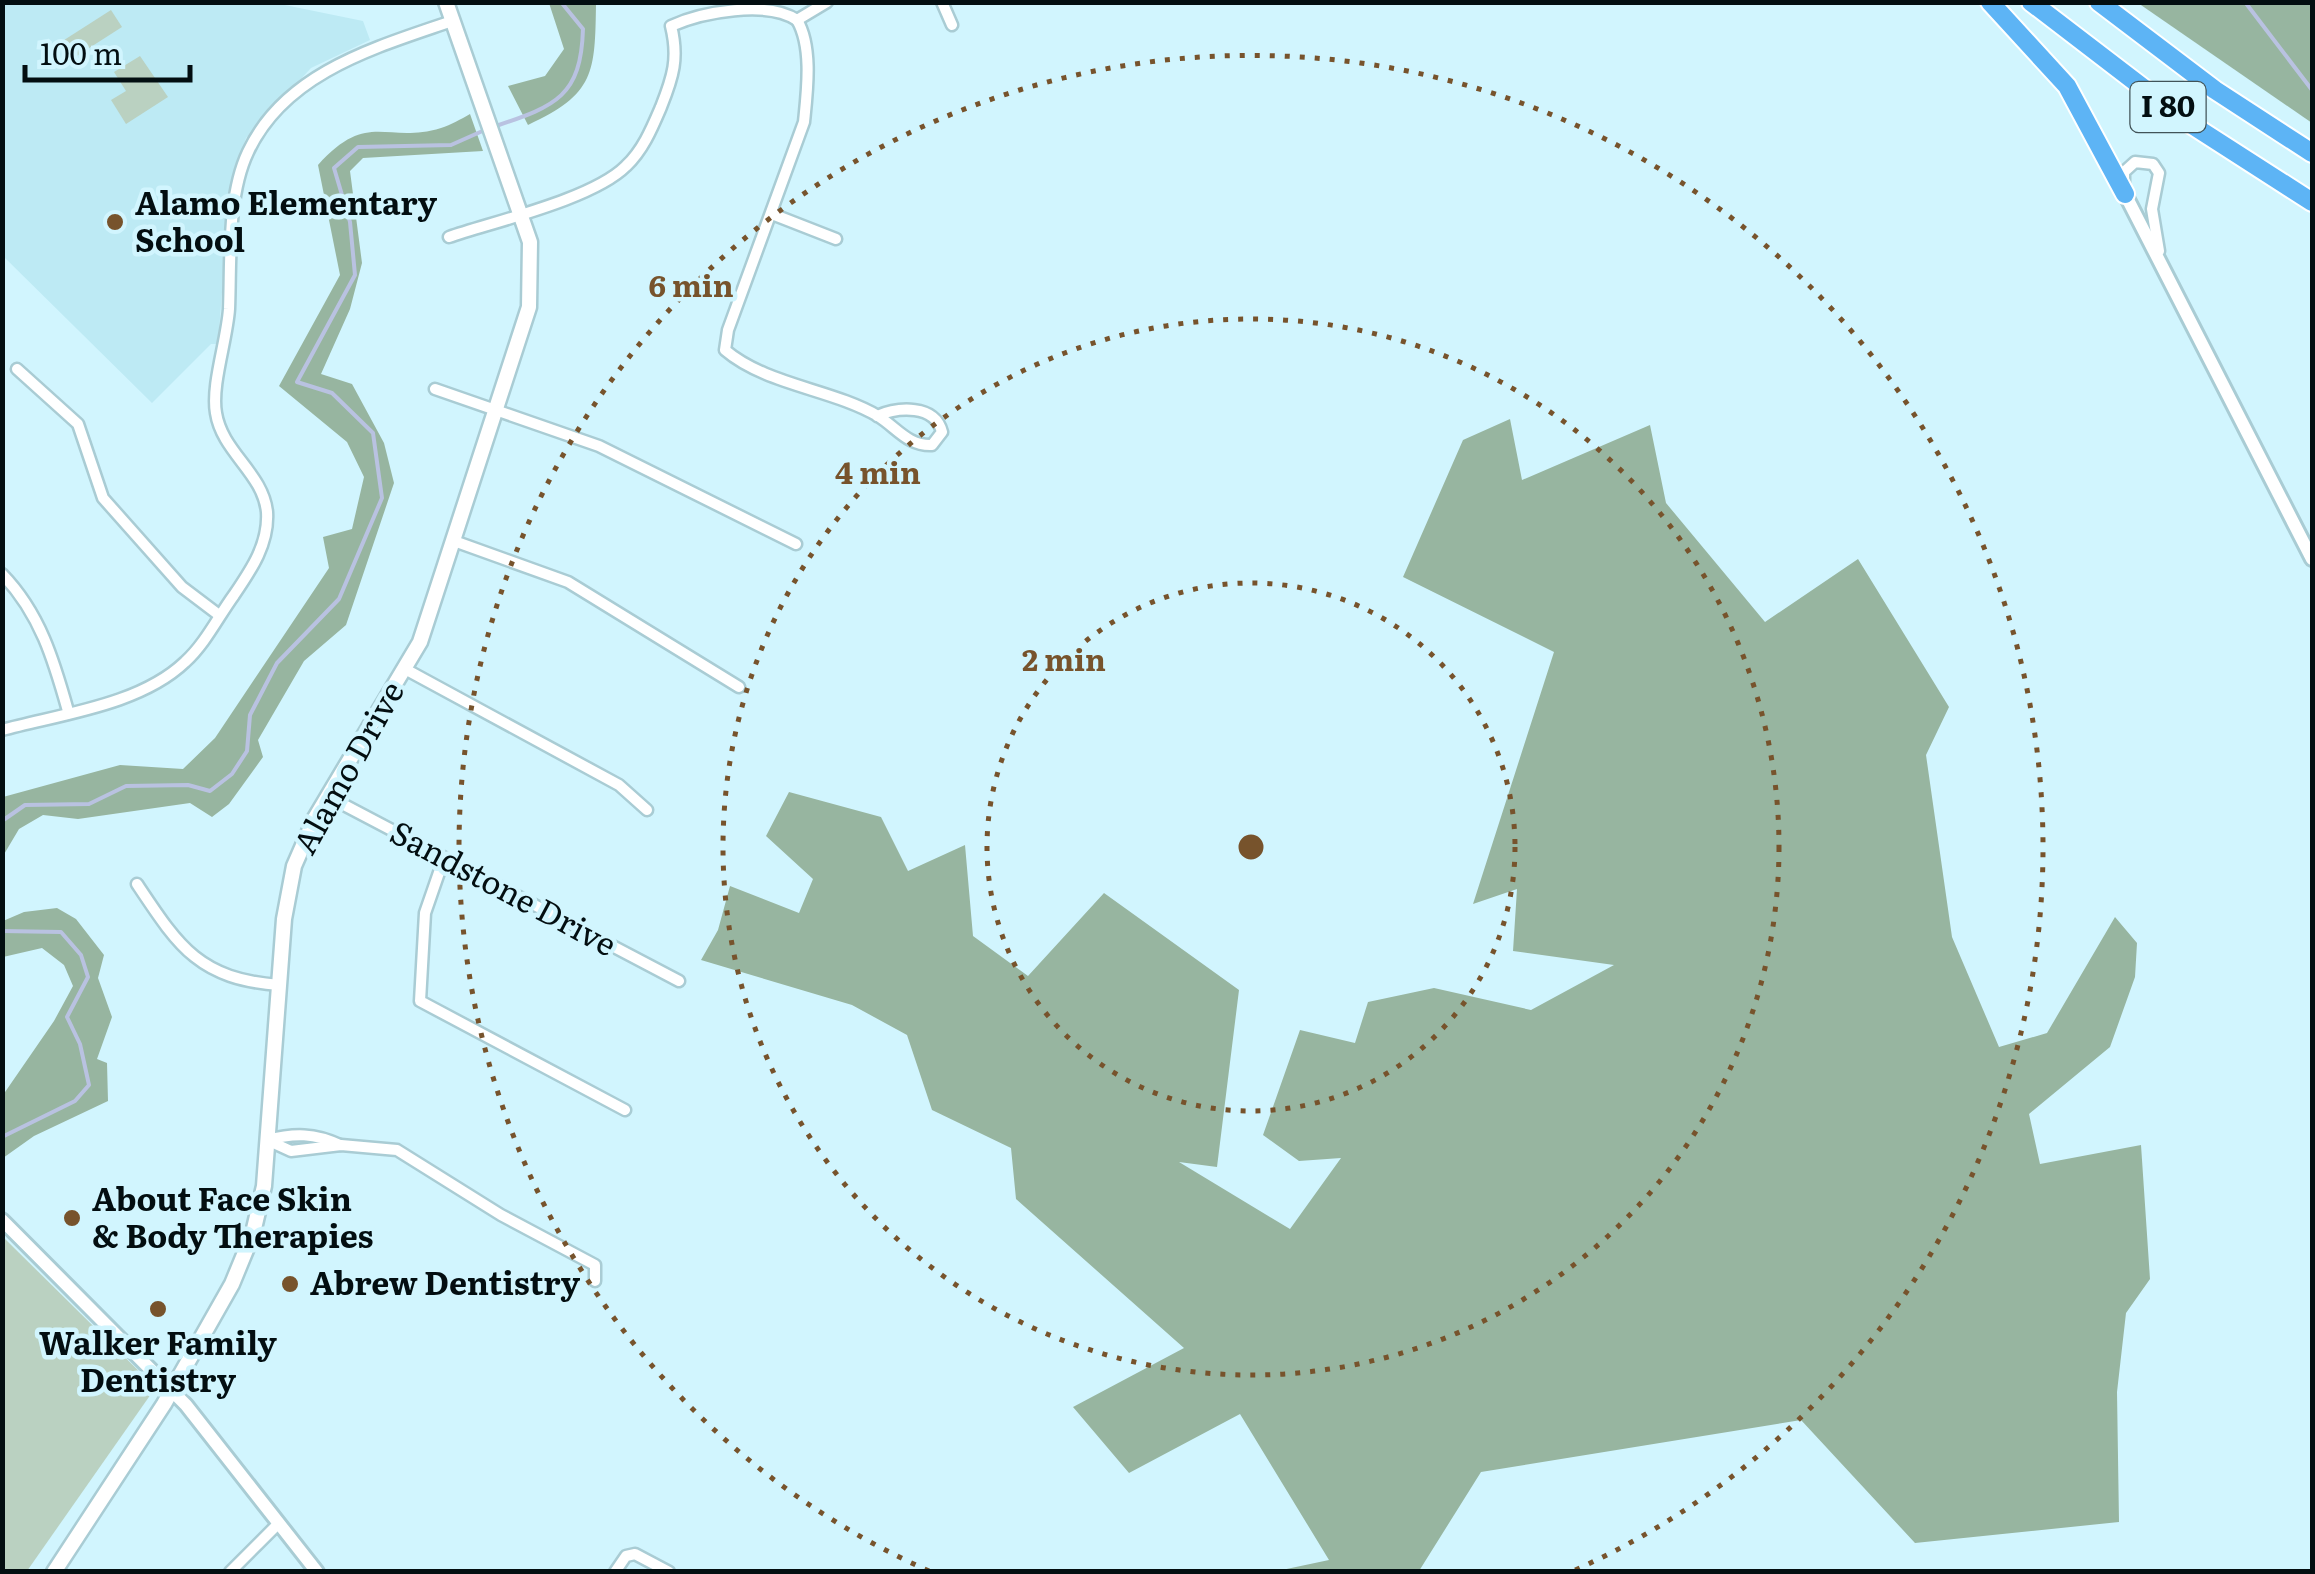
<svg xmlns="http://www.w3.org/2000/svg" width="2315" height="1574" viewBox="0 0 2315 1574" font-family="Literata,serif">
	<style>
		.built { fill: #bdeaf4 }
		.green { fill: #bad1c1 }
		.forest { fill: #97b5a0 }
		.lines { fill: none; stroke-linecap: round; stroke-linejoin: round }
		.stream { stroke: #b9c2e1; stroke-width: 4 }
		.minor-casing { stroke: #a9ccd4; stroke-width: 15 }
		.tertiary-casing { stroke: #a9ccd4; stroke-width: 18 }
		.secondary-casing { stroke: #a9ccd4; stroke-width: 19 }
		.motorway-casing { stroke: #fff; stroke-width: 22 }
		.minor { stroke: #fff; stroke-width: 10 }
		.tertiary { stroke: #fff; stroke-width: 12 }
		.secondary { stroke: #fff; stroke-width: 14 }
		.motorway { stroke: #5db4f5; stroke-width: 18 }
		.ring { fill: none; stroke: #77532c; stroke-width: 5; stroke-dasharray: 5 10 }
		.poi-dot { fill: #77532c; stroke: #d1f5fe; stroke-width: 4 }
		.labels { text-anchor: middle; stroke-width: 9; stroke-linejoin: round; paint-order: stroke }
		.shield { fill: #d1f5fe; stroke: #415358; stroke-width: 2.5 }
		.shield-label { font-size: 30px; font-weight: bold; fill: #030e11 }
		.poi-label { font-size: 32px; font-weight: bold; fill: #030e11; stroke: #d1f5fe; text-anchor: start }
		.street-label { font-size: 32px; fill: #030e11; stroke: #d1f5fe }
		.centre { fill: #77532c; stroke: #d1f5fe; stroke-width: 5 }
		.ring-label { font-size: 30px; text-anchor: middle; font-weight: bold; fill: #77532c; stroke: #d1f5fe; stroke-width: 9; stroke-linejoin: round; paint-order: stroke }
	</style>
	<rect width="100%" height="100%" fill="#d1f5fe"/>
	<!-- built -->
	<polygon class="built" points="2,3 275,3 363,21 370,40 311,68 246,138 230,188 218,344 211,344 152,403 3,256"/>
	<!-- green -->
	<g class="green">
		<polygon points="111,10 122,27 72,59 61,42"/>
		<polygon points="140,56 168,97 126,124 111,100 126,91 114,72"/>
		<polygon points="2,1236 153,1385 151,1394 27,1571 3,1571"/>
	</g>
	<!-- forest -->
	<g class="forest">
		<path d="M549,3H596C595,73 595,94 528,125L508,86L545,76L564,49Z"/>
		<polygon points="2138,3 2312,3 2312,123"/>
		<path d="M470,114L483,151L363,158L350,171L362,263L350,309L321,374L352,384L384,443L394,483L346,625L304,661L258,740L263,757L229,804L212,817L190,803L78,819L43,815L19,829L3,856V797L120,765L183,769L215,738L329,568L323,537L352,529L364,477L347,442L279,386L340,275L318,165C369,109 385,145 441,128C451,125 461,119 470,114Z"/>
		<polygon points="1510,419 1522,480 1650,425 1666,503 1765,622 1858,559 1949,707 1926,755 1952,937 1999,1047 2047,1033 2115,917 2137,943 2135,977 2110,1047 2029,1114 2040,1164 2141,1145 2150,1279 2126,1313 2117,1392 2119,1522 1915,1543 1801,1420 1481,1472 1419,1571 1277,1571 1329,1560 1240,1414 1129,1473 1073,1407 1184,1348 1016,1199 1011,1148 932,1110 907,1035 852,1005 701,960 718,930 730,886 799,913 813,879 766,836 789,792 881,817 908,871 965,845 973,936 1028,976 1104,893 1239,990 1217,1167 1179,1162 1290,1229 1341,1158 1299,1161 1263,1135 1300,1030 1355,1043 1368,1002 1434,988 1531,1010 1614,965 1513,951 1517,889 1473,904 1554,652 1403,577 1463,440"/>
		<polygon points="57,908 76,919 104,955 98,978 112,1017 97,1059 107,1063 108,1101 34,1136 3,1158 3,1095 54,1021 73,986 64,965 42,948 3,957 3,921 24,912"/>
	</g>
	<g class="lines">
		<!-- stream -->
		<g class="stream">
			<polyline points="2245,2 2312,90"/>
			<path d="M496,126C556,106 581,96 583,29L561,2"/>
			<polyline points="2,821 25,805 89,804 126,786 188,785 210,791 232,774 247,751 250,715 277,663 339,599 382,498 373,433 332,393 297,382 355,275 350,222 334,168 358,147 451,145 487,129"/>
			<polyline points="2,931 61,932 81,955 88,977 67,1017 80,1044 89,1085 75,1101 2,1137"/>
		</g>
		<!-- minor casing -->
		<g class="minor-casing">
			<g id="minor">
				<polyline points="942,2 952,25"/>
				<path d="M797,20C813,47 807,92 804,122L728,330L725,350C766,385 832,389 878,416C897,428 908,446 932,445L942,432C935,404 898,407 877,416"/>
				<polyline points="797,20 827,2"/>
				<polyline points="2124,185 2124,172 2135,162 2153,164 2159,173 2152,209 2159,251"/>
				<polyline points="772,214 836,239"/>
				<path d="M449,237C496,221 593,199 626,166C643,150 652,128 661,107C673,77 679,58 671,26C702,12 767,0 797,20"/>
				<polyline points="17,369 78,424 103,498 182,587 219,615"/>
				<polyline points="435,389 599,446 796,544"/>
				<polyline points="454,541 568,582 739,687"/>
				<path d="M2,574C40,613 54,661 68,711"/>
				<polyline points="405,669 619,785 647,810"/>
				<path d="M2,730C61,714 140,705 185,662C205,644 218,617 234,595C251,570 269,544 267,512C263,473 222,452 216,413C211,385 227,340 229,309C231,260 227,196 248,152C285,72 377,47 452,21"/>
				<polyline points="327,796 679,981"/>
				<polyline points="443,861 425,913 420,1001 625,1110"/>
				<path d="M137,884C179,947 199,979 279,985"/>
				<polyline points="267,1140 291,1151 341,1145 397,1150 501,1215 595,1265 595,1281"/>
				<path d="M267,1140C294,1133 315,1133 340,1145"/>
				<polyline points="230,1572 279,1523"/>
				<polyline points="615,1572 626,1556 635,1554 669,1572"/>
			</g>
		</g>
		<!-- tertiary casing -->
		<g class="tertiary-casing">
			<g id="tertiary">
				<polyline points="2125,194 2312,559"/>
				<polyline points="2,1220 186,1405 317,1572"/>
			</g>
		</g>
		<!-- secondary casing -->
		<g class="secondary-casing">
			<polyline id="secondary" points="54,1572 164,1404 232,1284 253,1233 264,1186 284,919 294,866 315,818 420,642 529,307 530,242 446,2"/>
		</g>
		<!-- motorway casing -->
		<g class="motorway-casing">
			<g id="motorway">
				<polyline points="1990,2 2067,86 2125,194"/>
				<polyline points="2031,2 2189,123 2312,202"/>
				<polyline points="2099,2 2215,90 2312,153"/>
			</g>
		</g>
		<!-- minor -->
		<use href="#minor" class="minor"/>
		<!-- tertiary -->
		<use href="#tertiary" class="tertiary"/>
		<!-- secondary -->
		<use href="#secondary" class="secondary"/>
		<!-- motorway -->
		<use href="#motorway" class="motorway"/>
	</g>
	<!-- distance rings -->
	<g class="ring">
		<circle cx="1251" cy="847" r="264"/>
		<circle cx="1251" cy="847" r="528"/>
		<path d="M929 1571A792 792 0 1 1 1573 1571"/>
	</g>
	<!-- markers -->
	<g class="poi-dot">
		<circle cx="115" cy="222" r="10"/>
		<circle cx="72" cy="1218" r="10"/>
		<circle cx="290" cy="1284" r="10"/>
		<circle cx="158" cy="1309" r="10"/>
	</g>
	<g class="labels">
		<!-- shield labels -->
		<rect class="shield" x="2130.5" y="82" width="75" height="50" rx="8"/>
		<g class="shield-label">
			<text x="2168" y="117">I 80</text>
		</g>
		<!-- poi labels -->
		<g class="poi-label">
			<text x="135" y="215">Alamo Elementary<tspan x="135" dy="37">School</tspan></text>
			<text x="92" y="1211">About Face Skin<tspan x="92" dy="37">&amp; Body Therapies</tspan></text>
			<text x="310" y="1295">Abrew Dentistry</text>
			<text x="158" y="1355" text-anchor="middle">Walker Family<tspan x="158" dy="37">Dentistry</tspan></text>
		</g>
		<!-- street labels -->
		<g class="street-label">
			<text transform="translate(349 768) rotate(-61)" y="11">Alamo Drive</text>
			<text transform="translate(503 889) rotate(28)" y="11">Sandstone Drive</text>
		</g>
	</g>
	<circle cx="1251" cy="847" r="15" class="centre"/>
	<g class="ring-label">
		<text x="691" y="297">6 min</text>
		<text x="878" y="484">4 min</text>
		<text x="1064" y="671">2 min</text>
	</g>
	<!-- border -->
	<rect width="2315" height="1574" fill="none" stroke="#030e11" stroke-width="10"/>
	<!-- scale -->
	<path d="M25 65v15h165v-15" fill="none" stroke="#030e11" stroke-width="5"/>
	<text x="40" y="65" font-size="30" fill="#030e11" stroke="#d1f5fe" stroke-width="8" paint-order="stroke">100 m</text>
</svg>
